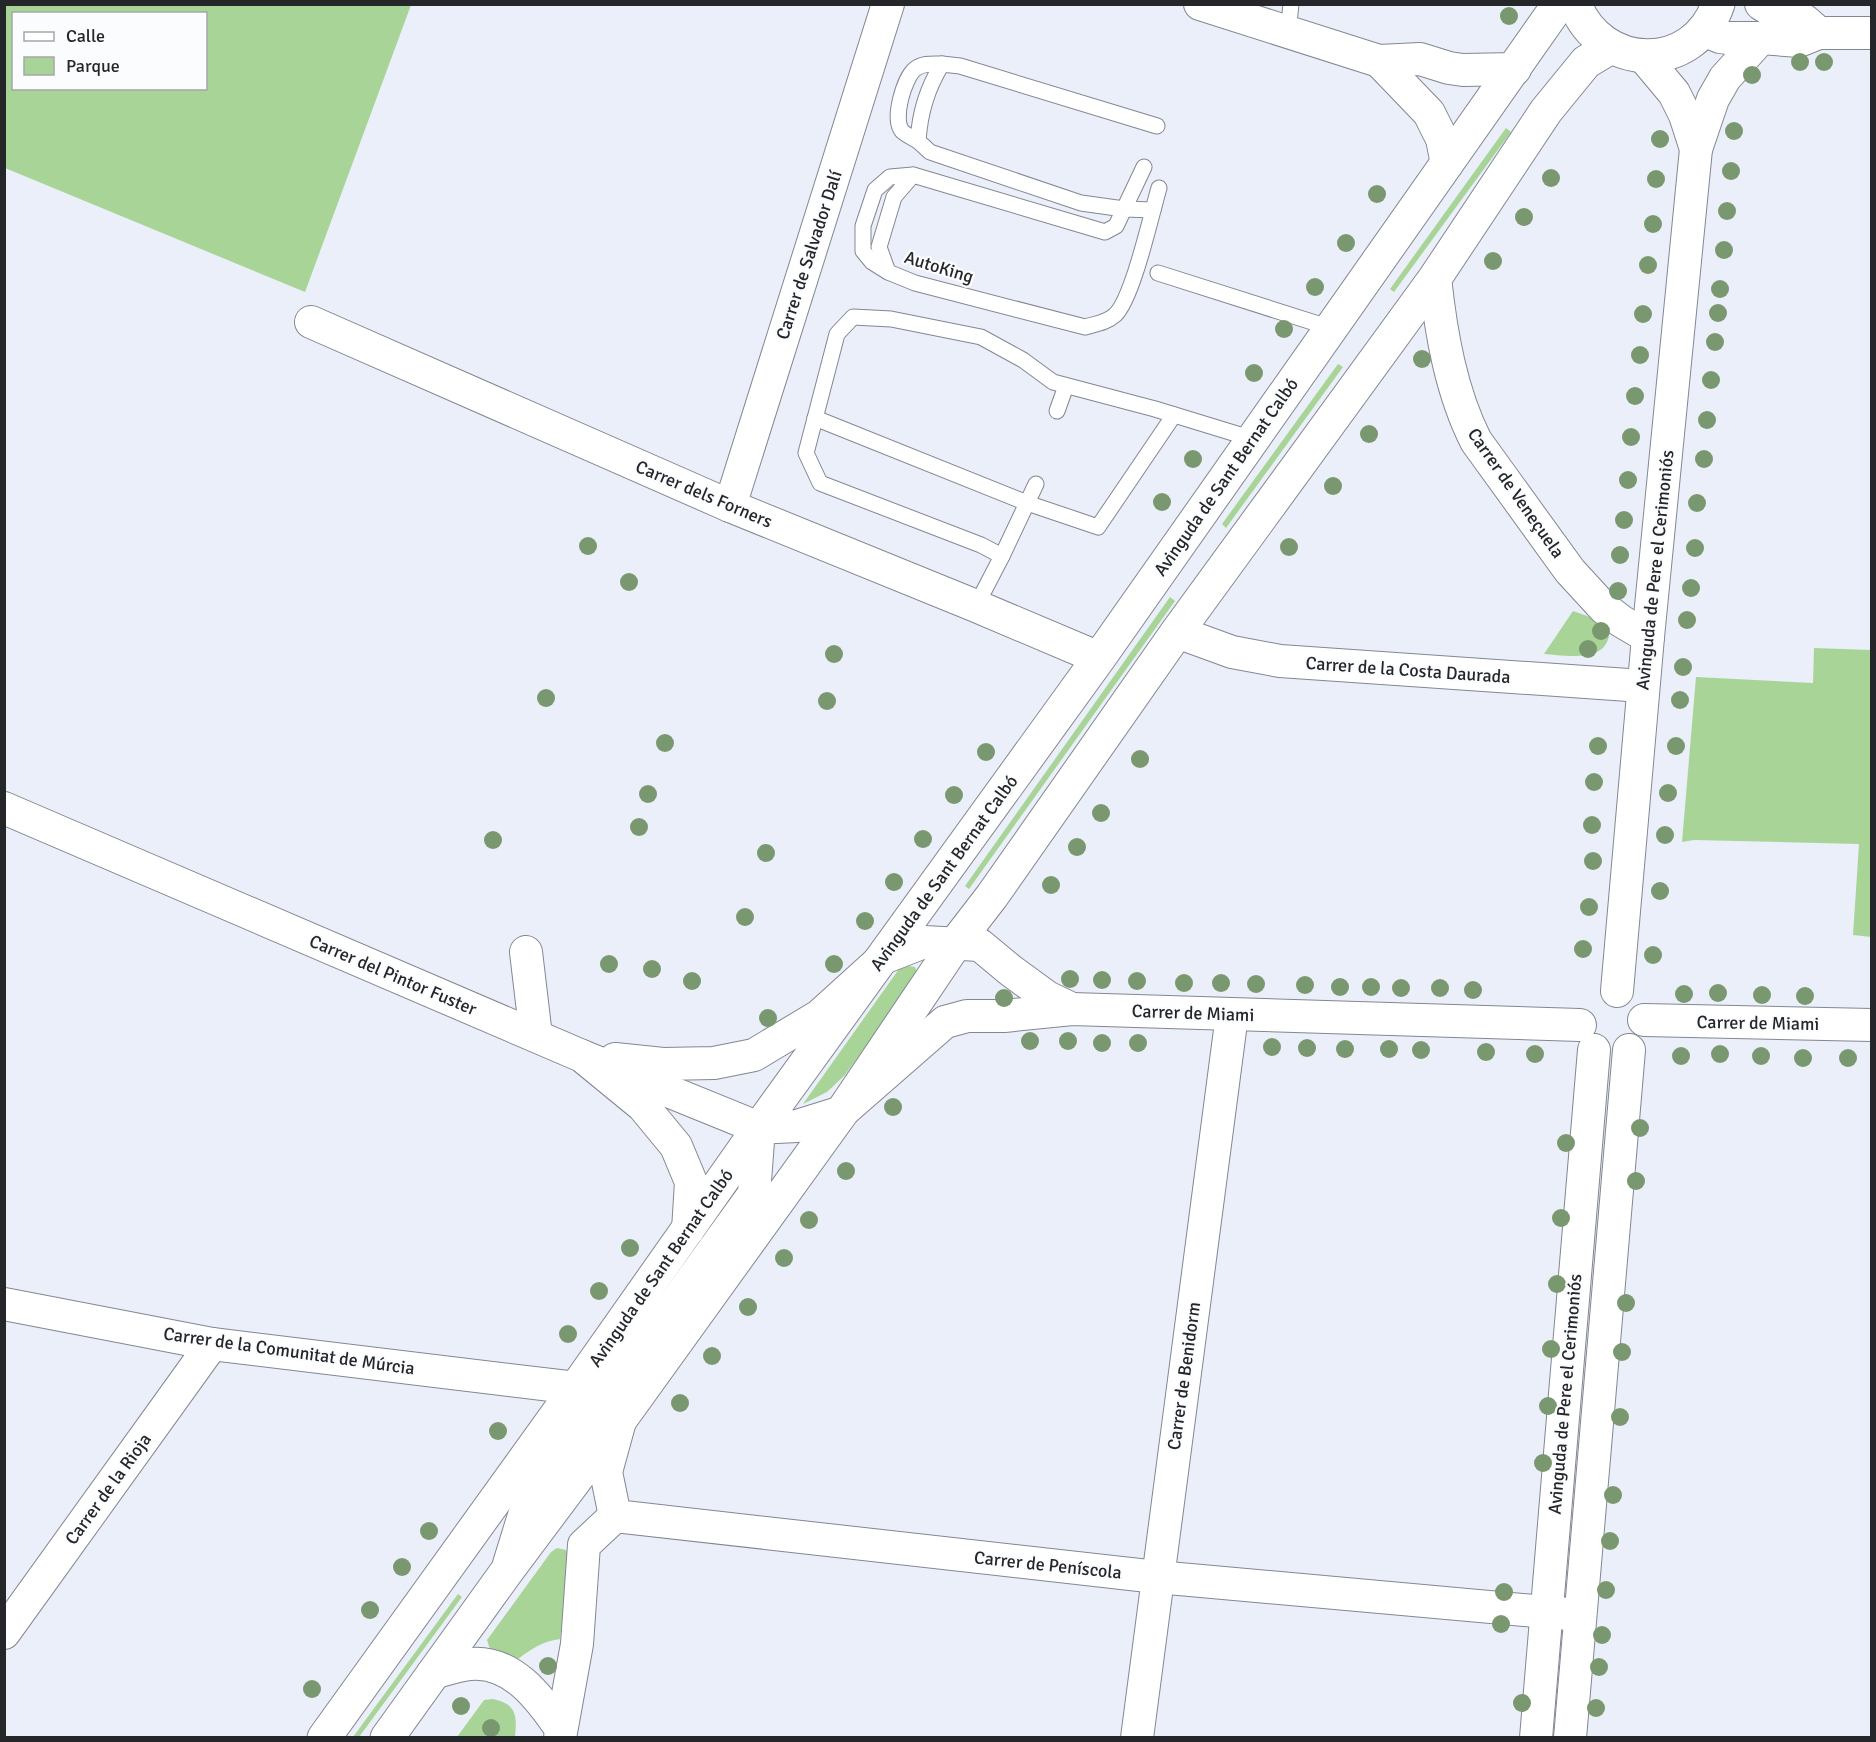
<svg xmlns="http://www.w3.org/2000/svg" width="1876" height="1742" viewBox="0 0 1876 1742" font-family="Signika,sans-serif">
	<style>
		.green { fill: #a8d597; fill-rule: evenodd }
		.lines { fill: none; stroke-linecap: round; stroke-linejoin: round }
		.lane-casing { stroke: #828791; stroke-width: 17 }
		.street-casing { stroke: #828791; stroke-width: 34 }
		.secondary-casing { stroke: #828791; stroke-width: 35 }
		.lane { stroke: #fff; stroke-width: 15 }
		.street { stroke: #fff; stroke-width: 32 }
		.secondary { stroke: #fff; stroke-width: 33 }
		.tree { fill: #7a9870 }
		.labels { text-anchor: middle; stroke-width: 4.5; stroke-linejoin: round; paint-order: stroke }
		.street-label { font-size: 18px; fill: #24262a; stroke: #fbfcfe }
	</style>
	<rect width="100%" height="100%" fill="#eaeffa"/>
	<!-- green -->
	<g class="green">
		<path d="M4,5H411L305,292L5,168ZM14,14H206V88H14Z"/>
		<polygon points="1506,128 1511,132 1394,292 1390,289"/>
		<polygon points="1338,364 1343,367 1226,528 1222,524"/>
		<polygon points="1170,597 1175,601 969,889 965,886"/>
		<path d="M1573,611L1610,624C1609,629 1610,637 1607,642C1598,662 1561,655 1544,654Z"/>
		<polygon points="1814,648 1871,650 1871,937 1853,935 1859,844 1694,840 1682,842 1696,677 1813,683"/>
		<polygon points="909,966 915,967 918,974 845,1075 827,1092 803,1104 899,969"/>
		<path d="M557,1548L566,1550L570,1557L560,1639C541,1642 533,1648 518,1659L491,1652L487,1640L551,1552Z"/>
		<polygon points="458,1594 462,1597 359,1737 353,1737"/>
		<path d="M493,1699C517,1704 517,1716 515,1737H457L484,1700Z"/>
	</g>
	<g class="lines">
		<!-- lane casing -->
		<g class="lane-casing">
			<g id="lane">
				<polyline points="1288,33 1291,4"/>
				<path d="M918,141C913,138 906,135 902,131C892,119 904,78 915,69C923,63 932,64 942,64"/>
				<path d="M1144,167L1116,226L1105,232L913,175L894,197L879,247L888,272L915,283L1085,327C1095,324 1106,323 1115,315C1133,298 1151,215 1159,188"/>
				<path d="M1153,210L1124,209L1081,203L930,152L918,141C920,112 927,89 942,64L960,66L1157,126"/>
				<polyline points="888,272 872,262 863,251 863,226 875,190 890,177 913,175"/>
				<polyline points="1158,273 1331,328"/>
				<polyline points="1057,411 1066,386"/>
				<polyline points="815,418 1027,503 1098,527 1174,415"/>
				<polyline points="1002,556 1036,484"/>
				<polyline points="976,606 1002,556 981,545 820,483 806,453 837,334 853,317 891,319 981,337 1023,360 1053,382 1155,409 1253,439"/>
			</g>
		</g>
		<!-- street casing -->
		<g class="street-casing">
			<g id="street">
				<polyline points="1200,4 1379,61 1420,59 1449,68 1463,70 1515,69"/>
				<polyline points="1761,4 1777,14 1804,20 1819,33"/>
				<polyline points="1703,30 1720,37 1728,38 1761,38 1799,41 1819,33 1872,33"/>
				<polyline points="1643,56 1674,93 1685,115 1696,149"/>
				<polyline points="1379,61 1429,113 1442,139 1447,164"/>
				<path d="M1435,278C1441,333 1451,392 1476,441L1570,571L1604,608L1621,621L1648,637"/>
				<polyline points="311,322 730,506 976,606 1099,658"/>
				<polyline points="730,506 888,4"/>
				<polyline points="1177,632 1232,652 1280,661 1643,686"/>
				<polyline points="4,808 582,1056 643,1106 676,1146 691,1182 688,1230"/>
				<polyline points="526,952 536,1036"/>
				<polyline points="1617,991 1648,637 1696,149 1713,99 1725,78 1761,38"/>
				<polyline points="1644,1020 1872,1025"/>
				<polyline points="582,1056 759,1128 797,1126 842,1112 945,1022 967,1016 1004,1016 1072,1009 1580,1025"/>
				<polyline points="615,1059 663,1064 714,1063 754,1055 819,1016 883,958 924,942 980,945 1010,970 1047,997 1072,1009"/>
				<polyline points="4,1304 212,1344 576,1388"/>
				<polyline points="620,1421 606,1472 615,1516 1157,1577 1579,1615"/>
				<polyline points="509,1564 526,1509 754,1194 759,1128"/>
				<polyline points="4,1633 212,1344"/>
				<path d="M433,1673C445,1670 458,1665 470,1664C512,1660 540,1698 561,1729"/>
				<polyline points="560,1738 577,1644 584,1545 615,1516"/>
				<polyline points="1137,1738 1232,1015"/>
				<polyline points="1536,1738 1594,1050"/>
				<polyline points="1570,1738 1629,1050"/>
			</g>
		</g>
		<!-- secondary casing -->
		<g class="secondary-casing">
			<g id="secondary">
				<path d="M1575,4C1601,72 1694,74 1718,4"/>
				<polyline points="324,1738 576,1388 759,1128 1099,658 1559,4"/>
				<polyline points="387,1738 507,1571 620,1420 842,1112 955,944 992,896 1177,632 1435,278 1546,111 1586,62 1611,47"/>
			</g>
		</g>
		<!-- lane -->
		<use href="#lane" class="lane"/>
		<!-- street -->
		<use href="#street" class="street"/>
		<!-- secondary -->
		<use href="#secondary" class="secondary"/>
	</g>
	<!-- trees -->
	<g class="tree">
		<circle cx="1509" cy="16" r="9"/>
		<circle cx="1800" cy="62" r="9"/>
		<circle cx="1824" cy="62" r="9"/>
		<circle cx="1752" cy="75" r="9"/>
		<circle cx="1734" cy="131" r="9"/>
		<circle cx="1660" cy="139" r="9"/>
		<circle cx="1731" cy="171" r="9"/>
		<circle cx="1551" cy="178" r="9"/>
		<circle cx="1656" cy="179" r="9"/>
		<circle cx="1377" cy="194" r="9"/>
		<circle cx="1727" cy="211" r="9"/>
		<circle cx="1524" cy="217" r="9"/>
		<circle cx="1653" cy="224" r="9"/>
		<circle cx="1346" cy="243" r="9"/>
		<circle cx="1724" cy="250" r="9"/>
		<circle cx="1493" cy="261" r="9"/>
		<circle cx="1648" cy="265" r="9"/>
		<circle cx="1315" cy="287" r="9"/>
		<circle cx="1720" cy="289" r="9"/>
		<circle cx="1718" cy="313" r="9"/>
		<circle cx="1643" cy="314" r="9"/>
		<circle cx="1284" cy="329" r="9"/>
		<circle cx="1715" cy="342" r="9"/>
		<circle cx="1640" cy="355" r="9"/>
		<circle cx="1422" cy="359" r="9"/>
		<circle cx="1254" cy="373" r="9"/>
		<circle cx="1711" cy="380" r="9"/>
		<circle cx="1635" cy="396" r="9"/>
		<circle cx="1707" cy="420" r="9"/>
		<circle cx="1369" cy="434" r="9"/>
		<circle cx="1631" cy="437" r="9"/>
		<circle cx="1193" cy="459" r="9"/>
		<circle cx="1704" cy="459" r="9"/>
		<circle cx="1628" cy="480" r="9"/>
		<circle cx="1333" cy="486" r="9"/>
		<circle cx="1162" cy="502" r="9"/>
		<circle cx="1697" cy="503" r="9"/>
		<circle cx="1624" cy="520" r="9"/>
		<circle cx="588" cy="546" r="9"/>
		<circle cx="1289" cy="547" r="9"/>
		<circle cx="1695" cy="548" r="9"/>
		<circle cx="1620" cy="555" r="9"/>
		<circle cx="629" cy="582" r="9"/>
		<circle cx="1691" cy="588" r="9"/>
		<circle cx="1618" cy="591" r="9"/>
		<circle cx="1687" cy="620" r="9"/>
		<circle cx="1601" cy="631" r="9"/>
		<circle cx="1588" cy="649" r="9"/>
		<circle cx="834" cy="654" r="9"/>
		<circle cx="1683" cy="667" r="9"/>
		<circle cx="546" cy="698" r="9"/>
		<circle cx="1680" cy="700" r="9"/>
		<circle cx="827" cy="701" r="9"/>
		<circle cx="665" cy="743" r="9"/>
		<circle cx="1598" cy="746" r="9"/>
		<circle cx="1676" cy="746" r="9"/>
		<circle cx="986" cy="752" r="9"/>
		<circle cx="1140" cy="759" r="9"/>
		<circle cx="1594" cy="782" r="9"/>
		<circle cx="1668" cy="793" r="9"/>
		<circle cx="648" cy="794" r="9"/>
		<circle cx="954" cy="795" r="9"/>
		<circle cx="1101" cy="813" r="9"/>
		<circle cx="1592" cy="825" r="9"/>
		<circle cx="639" cy="827" r="9"/>
		<circle cx="1665" cy="835" r="9"/>
		<circle cx="923" cy="839" r="9"/>
		<circle cx="493" cy="840" r="9"/>
		<circle cx="1077" cy="847" r="9"/>
		<circle cx="766" cy="853" r="9"/>
		<circle cx="1593" cy="861" r="9"/>
		<circle cx="894" cy="882" r="9"/>
		<circle cx="1051" cy="885" r="9"/>
		<circle cx="1660" cy="891" r="9"/>
		<circle cx="1589" cy="907" r="9"/>
		<circle cx="745" cy="917" r="9"/>
		<circle cx="865" cy="921" r="9"/>
		<circle cx="1583" cy="949" r="9"/>
		<circle cx="1653" cy="955" r="9"/>
		<circle cx="609" cy="964" r="9"/>
		<circle cx="834" cy="964" r="9"/>
		<circle cx="652" cy="969" r="9"/>
		<circle cx="1070" cy="979" r="9"/>
		<circle cx="1102" cy="980" r="9"/>
		<circle cx="692" cy="981" r="9"/>
		<circle cx="1137" cy="981" r="9"/>
		<circle cx="1184" cy="983" r="9"/>
		<circle cx="1221" cy="983" r="9"/>
		<circle cx="1256" cy="984" r="9"/>
		<circle cx="1305" cy="985" r="9"/>
		<circle cx="1340" cy="987" r="9"/>
		<circle cx="1371" cy="987" r="9"/>
		<circle cx="1401" cy="988" r="9"/>
		<circle cx="1440" cy="988" r="9"/>
		<circle cx="1473" cy="990" r="9"/>
		<circle cx="1718" cy="993" r="9"/>
		<circle cx="1684" cy="994" r="9"/>
		<circle cx="1762" cy="995" r="9"/>
		<circle cx="1805" cy="996" r="9"/>
		<circle cx="1004" cy="998" r="9"/>
		<circle cx="768" cy="1018" r="9"/>
		<circle cx="1030" cy="1041" r="9"/>
		<circle cx="1068" cy="1041" r="9"/>
		<circle cx="1102" cy="1043" r="9"/>
		<circle cx="1138" cy="1043" r="9"/>
		<circle cx="1272" cy="1047" r="9"/>
		<circle cx="1307" cy="1048" r="9"/>
		<circle cx="1345" cy="1049" r="9"/>
		<circle cx="1389" cy="1049" r="9"/>
		<circle cx="1421" cy="1050" r="9"/>
		<circle cx="1486" cy="1052" r="9"/>
		<circle cx="1535" cy="1054" r="9"/>
		<circle cx="1720" cy="1054" r="9"/>
		<circle cx="1681" cy="1056" r="9"/>
		<circle cx="1761" cy="1056" r="9"/>
		<circle cx="1803" cy="1058" r="9"/>
		<circle cx="1848" cy="1058" r="9"/>
		<circle cx="893" cy="1107" r="9"/>
		<circle cx="1640" cy="1128" r="9"/>
		<circle cx="1566" cy="1143" r="9"/>
		<circle cx="846" cy="1171" r="9"/>
		<circle cx="1636" cy="1181" r="9"/>
		<circle cx="1561" cy="1218" r="9"/>
		<circle cx="809" cy="1220" r="9"/>
		<circle cx="630" cy="1248" r="9"/>
		<circle cx="784" cy="1258" r="9"/>
		<circle cx="1557" cy="1284" r="9"/>
		<circle cx="599" cy="1291" r="9"/>
		<circle cx="1626" cy="1303" r="9"/>
		<circle cx="748" cy="1307" r="9"/>
		<circle cx="568" cy="1334" r="9"/>
		<circle cx="1551" cy="1349" r="9"/>
		<circle cx="1622" cy="1352" r="9"/>
		<circle cx="712" cy="1356" r="9"/>
		<circle cx="680" cy="1403" r="9"/>
		<circle cx="1548" cy="1406" r="9"/>
		<circle cx="1620" cy="1417" r="9"/>
		<circle cx="498" cy="1431" r="9"/>
		<circle cx="1543" cy="1463" r="9"/>
		<circle cx="1613" cy="1495" r="9"/>
		<circle cx="429" cy="1531" r="9"/>
		<circle cx="1610" cy="1541" r="9"/>
		<circle cx="402" cy="1567" r="9"/>
		<circle cx="1606" cy="1590" r="9"/>
		<circle cx="1504" cy="1592" r="9"/>
		<circle cx="370" cy="1610" r="9"/>
		<circle cx="1501" cy="1624" r="9"/>
		<circle cx="1602" cy="1635" r="9"/>
		<circle cx="548" cy="1666" r="9"/>
		<circle cx="1599" cy="1667" r="9"/>
		<circle cx="312" cy="1689" r="9"/>
		<circle cx="1522" cy="1703" r="9"/>
		<circle cx="461" cy="1706" r="9"/>
		<circle cx="1596" cy="1708" r="9"/>
		<circle cx="491" cy="1728" r="9"/>
	</g>
	<g class="labels">
		<!-- street labels -->
		<g class="street-label">
			<text transform="translate(809 255) rotate(-72)" y="6">Carrer de Salvador Dalí</text>
			<text transform="translate(939 267) rotate(17)" y="6">AutoKing</text>
			<text transform="translate(1226 477) rotate(-55)" y="6">Avinguda de Sant Bernat Calbó</text>
			<text transform="translate(1516 493) rotate(55)" y="6">Carrer de Veneçuela</text>
			<text transform="translate(704 494) rotate(23)" y="6">Carrer dels Forners</text>
			<text transform="translate(1655 570) rotate(-84)" y="6">Avinguda de Pere el Cerimoniós</text>
			<text transform="translate(1408 670) rotate(4)" y="6">Carrer de la Costa Daurada</text>
			<text transform="translate(944 873) rotate(-54)" y="6">Avinguda de Sant Bernat Calbó</text>
			<text transform="translate(393 975) rotate(23)" y="6">Carrer del Pintor Fuster</text>
			<text transform="translate(1193 1013) rotate(2)" y="6">Carrer de Miami</text>
			<text transform="translate(1758 1023) rotate(1)" y="6">Carrer de Miami</text>
			<text transform="translate(661 1268) rotate(-55)" y="6">Avinguda de Sant Bernat Calbó</text>
			<text transform="translate(289 1351) rotate(8)" y="6">Carrer de la Comunitat de Múrcia</text>
			<text transform="translate(1184 1376) rotate(-82)" y="6">Carrer de Benidorm</text>
			<text transform="translate(1565 1394) rotate(-85)" y="6">Avinguda de Pere el Cerimoniós</text>
			<text transform="translate(108 1489) rotate(-54)" y="6">Carrer de la Rioja</text>
			<text transform="translate(1048 1565) rotate(6)" y="6">Carrer de Peníscola</text>
		</g>
	</g>
	<!-- border -->
	<rect width="1876" height="1742" fill="none" stroke="#24262a" stroke-width="12"/>
	<!-- legend -->
	<rect x="12" y="12" width="195" height="78" fill="#fbfcfe" stroke="#a5a6a9" stroke-width="1.5"/>
	<rect x="24" y="32" width="30" height="9" fill="#ffffff" stroke="#a5a6a9" stroke-width="1.5"/>
	<text x="66" y="42" font-size="18" fill="#24262a">Calle</text>
	<rect x="24" y="57" width="30" height="18" fill="#a8d597" stroke="#a5a6a9" stroke-width="1.5"/>
	<text x="66" y="72" font-size="18" fill="#24262a">Parque</text>
</svg>
